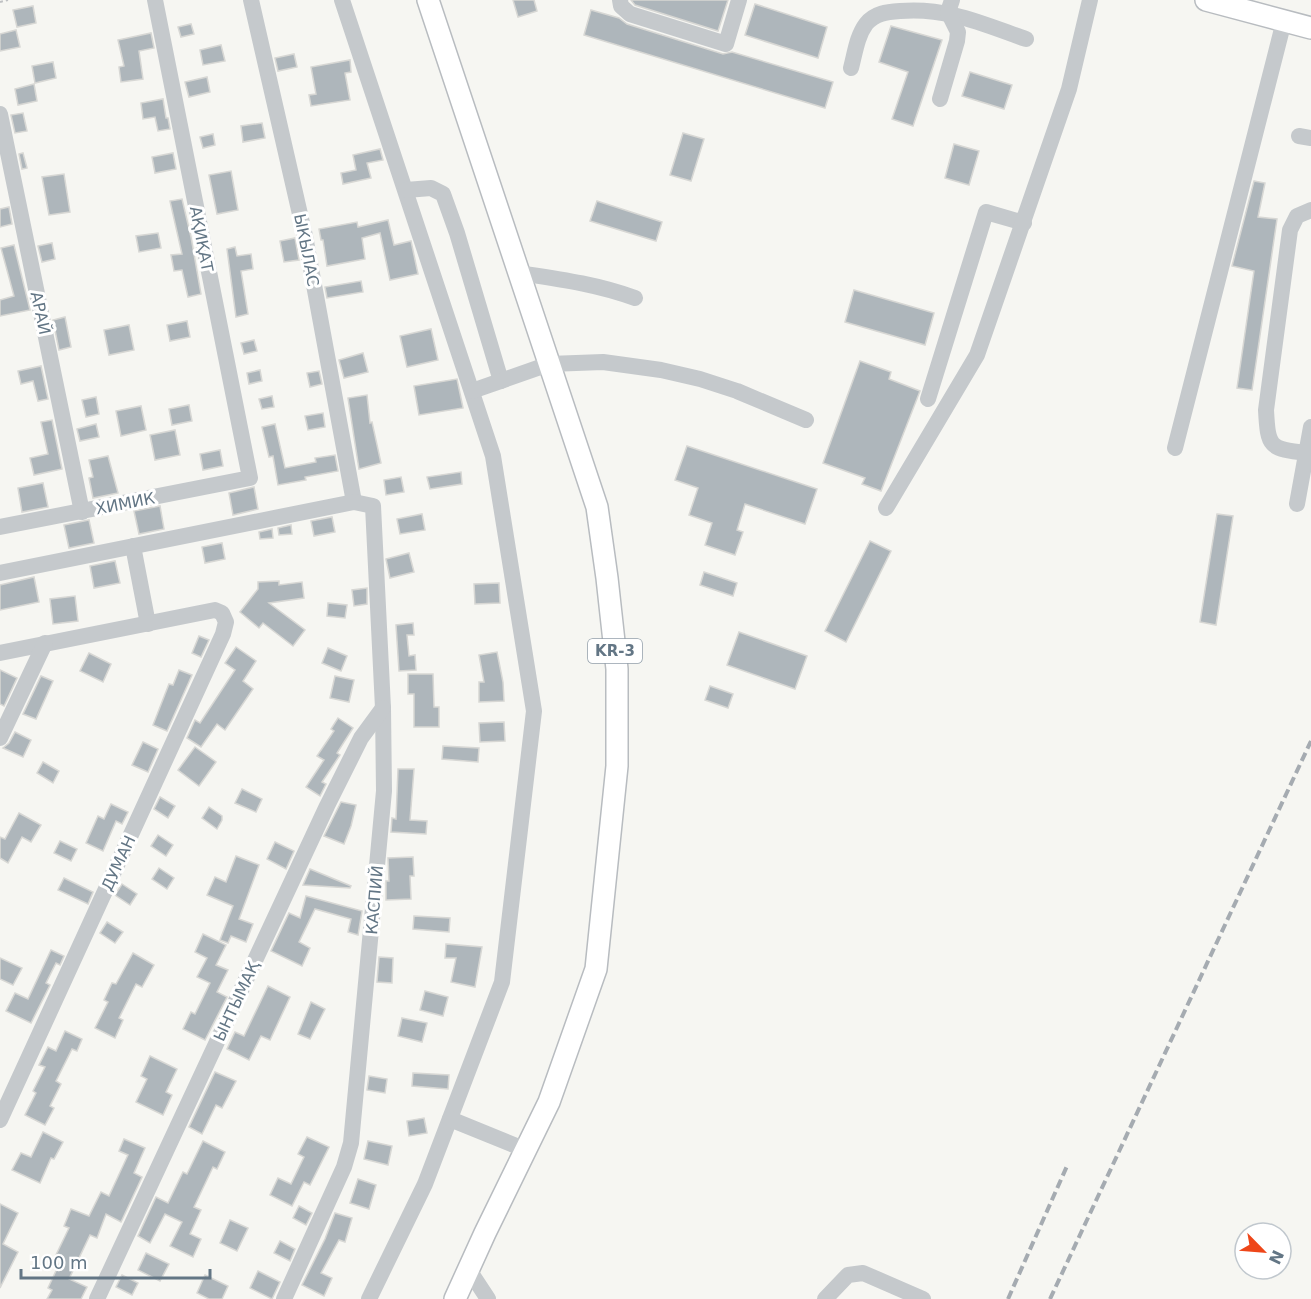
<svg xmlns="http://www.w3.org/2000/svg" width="1311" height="1299" viewBox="0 0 1311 1299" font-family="'DejaVu Sans',sans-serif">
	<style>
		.building { fill: #aeb6bb; stroke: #d7d7d4; stroke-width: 1.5 }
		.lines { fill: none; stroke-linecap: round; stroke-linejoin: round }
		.major-casing { stroke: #b8bcc0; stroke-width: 24 }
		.path { stroke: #bfc1c3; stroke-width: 2; stroke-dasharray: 3 3; stroke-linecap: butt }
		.minor { stroke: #c5c9cc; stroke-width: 16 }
		.major { stroke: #fff; stroke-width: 21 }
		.rail { stroke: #a5abb1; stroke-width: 4; stroke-dasharray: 9 4.5; stroke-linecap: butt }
		.labels { text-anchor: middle; stroke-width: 6; stroke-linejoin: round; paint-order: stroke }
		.shield { fill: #fff; stroke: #929faa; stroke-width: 1.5 }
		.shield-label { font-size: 15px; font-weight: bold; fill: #637685 }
		.street-label { font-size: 16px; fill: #637685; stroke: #fff }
	</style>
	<rect width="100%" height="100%" fill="#f6f6f2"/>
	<!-- building -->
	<g class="building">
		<polygon points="513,0 534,0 537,11 518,17"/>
		<polygon points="631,0 728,0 718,31 635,5"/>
		<polygon points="755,4 827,27 818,58 745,35"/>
		<polygon points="33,6 36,23 17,27 13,10"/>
		<polygon points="591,10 619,18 627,24 723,54 732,52 833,82 825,108 584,35"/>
		<polygon points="191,24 194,34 181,37 178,27"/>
		<polygon points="891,26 942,40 913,126 892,119 908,72 879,62"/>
		<polygon points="16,30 20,47 0,51 0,34"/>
		<polygon points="151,33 154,48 139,51 143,79 121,82 119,67 124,66 118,40"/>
		<polygon points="221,45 225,61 203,65 200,50"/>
		<polygon points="294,54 297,67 278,71 275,58"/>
		<polygon points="350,60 351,72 345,73 350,100 311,106 309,95 316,94 311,67"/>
		<polygon points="53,62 56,78 35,83 32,66"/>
		<polygon points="970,72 1012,85 1004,109 962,96"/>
		<polygon points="207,77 210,92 189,97 185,82"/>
		<polygon points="34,84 37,101 18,105 15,89"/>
		<polygon points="163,99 166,118 168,118 170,129 158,131 155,117 143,119 141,103"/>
		<polygon points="23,113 27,131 15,133 11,115"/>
		<polygon points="262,123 265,138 243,142 241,126"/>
		<polygon points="683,133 704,139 691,181 670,175"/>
		<polygon points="213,134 215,145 203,148 200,137"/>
		<polygon points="954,144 979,151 969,185 945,178"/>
		<polygon points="380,149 383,160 367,163 371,178 343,184 341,173 356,170 353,155"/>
		<polygon points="23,153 27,168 22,169 19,154"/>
		<polygon points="173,153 176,169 155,173 152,157"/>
		<polygon points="231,171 238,210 217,214 209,175"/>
		<polygon points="64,174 70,212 49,215 42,177"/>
		<polygon points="1254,181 1265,183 1258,217 1277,219 1252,390 1237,388 1254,271 1232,266"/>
		<polygon points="182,199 191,237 201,294 188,297 182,270 174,271 171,255 182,254 170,201"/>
		<polygon points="597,201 662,222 656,241 590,221"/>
		<polygon points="9,207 12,224 0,227 0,209"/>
		<polygon points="388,220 394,245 411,241 418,274 390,280 380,233 362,238 365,259 327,266 323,240 321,240 319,229 357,222 358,227"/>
		<polygon points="158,233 161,248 139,252 136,236"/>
		<polygon points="295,238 299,260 284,262 280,241"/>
		<polygon points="52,243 55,259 42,262 38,246"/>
		<polygon points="14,245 30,310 0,316 0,300 14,296 1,248"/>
		<polygon points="235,247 237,256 251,254 253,269 241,271 248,314 236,317 227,249"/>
		<polygon points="361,281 363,292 327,298 325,287"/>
		<polygon points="854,290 934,313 925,345 845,322"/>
		<polygon points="65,317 71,347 59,350 53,320"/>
		<polygon points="187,321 190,337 170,341 167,325"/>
		<polygon points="129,325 134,350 109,355 104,330"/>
		<polygon points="431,329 438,360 407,367 400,336"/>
		<polygon points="254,340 257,351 244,354 241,343"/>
		<polygon points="363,353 368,372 344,378 339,360"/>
		<polygon points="860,361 891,372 889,379 920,391 881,491 862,484 865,478 823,463"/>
		<polygon points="41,366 48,399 38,401 33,381 21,384 18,371"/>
		<polygon points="260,370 262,381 249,384 247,373"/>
		<polygon points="319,371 322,384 310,387 307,373"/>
		<polygon points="457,379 463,408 419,415 414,386"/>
		<polygon points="367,395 370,423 372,422 381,463 359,469 348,398"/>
		<polygon points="272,396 274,407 262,409 259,399"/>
		<polygon points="96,397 99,414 86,417 82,400"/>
		<polygon points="189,405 192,421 172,425 169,409"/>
		<polygon points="141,406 146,430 121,436 116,411"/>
		<polygon points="323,413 325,427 308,430 305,416"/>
		<polygon points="52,420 62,469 34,475 30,458 48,454 41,422"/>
		<polygon points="96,424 99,437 80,441 77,429"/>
		<polygon points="275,424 285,468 316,462 315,458 335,455 338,471 305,477 306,480 278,485 273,456 269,457 262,427"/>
		<polygon points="175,430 180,455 155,460 150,435"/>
		<polygon points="687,446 817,489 805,524 745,504 737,530 743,532 735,555 705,545 712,523 689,515 698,488 675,480"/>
		<polygon points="220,450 223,466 203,470 200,454"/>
		<polygon points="108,456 118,493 93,498 89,478 93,477 89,460"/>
		<polygon points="461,472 462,484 430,489 427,477"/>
		<polygon points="401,477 404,492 386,495 384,480"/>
		<polygon points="43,483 48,507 22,512 18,488"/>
		<polygon points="254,487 258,509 233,515 229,493"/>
		<polygon points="160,506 164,529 139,534 134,511"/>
		<polygon points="422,514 425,530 400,534 397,519"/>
		<polygon points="1217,514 1233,516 1216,625 1200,622"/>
		<polygon points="332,517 335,532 314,536 311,521"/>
		<polygon points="89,520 94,543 69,548 64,525"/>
		<polygon points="291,525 292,534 279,535 278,528"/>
		<polygon points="272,529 273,538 260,539 259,532"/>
		<polygon points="870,541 891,551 846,642 825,631"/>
		<polygon points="222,543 225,559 205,563 202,547"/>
		<polygon points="409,553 414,572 390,578 386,559"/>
		<polygon points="115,561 120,583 94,588 90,566"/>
		<polygon points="704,572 737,583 733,596 700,585"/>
		<polygon points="34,577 39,602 0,610 0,585"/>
		<polygon points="279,581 279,585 302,582 304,598 269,603 305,630 293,646 263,623 259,628 240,612 258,589 258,582"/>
		<polygon points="499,583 500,603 475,604 474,584"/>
		<polygon points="367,588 367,604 354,606 352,590"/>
		<polygon points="75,596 78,621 53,624 50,599"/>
		<polygon points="328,603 347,605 345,618 327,616"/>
		<polygon points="413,623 414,635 407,635 409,656 415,655 416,670 399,671 396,625"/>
		<polygon points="739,632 807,656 795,689 727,665"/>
		<polygon points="199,636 209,640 201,657 192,653"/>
		<polygon points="236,647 256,661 243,681 253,689 225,730 217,724 201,747 187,738 195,720 200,723 235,670 225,663"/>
		<polygon points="328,648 347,656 341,671 322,663"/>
		<polygon points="497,652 503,682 504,701 479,702 479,682 484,682 479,655"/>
		<polygon points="89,653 111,664 103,682 80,671"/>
		<polygon points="0,670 17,678 4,706 0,704"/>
		<polygon points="179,670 192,675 167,731 153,725 169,684 173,685"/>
		<polygon points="408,674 433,674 434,707 439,707 439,727 414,727 414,694 408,694"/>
		<polygon points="41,676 53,681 36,719 23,714"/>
		<polygon points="335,676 354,680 349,702 330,698"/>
		<polygon points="710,686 733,694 728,708 705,700"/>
		<polygon points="338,718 353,728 337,753 340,755 322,782 326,784 320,796 306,787 324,760 317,756 334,731 331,729"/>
		<polygon points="504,722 505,741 480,742 479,723"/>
		<polygon points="15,732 31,740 23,757 3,748 9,743"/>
		<polygon points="143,742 158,749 148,772 132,765"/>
		<polygon points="443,746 479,748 478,762 442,759"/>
		<polygon points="195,747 216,762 199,786 178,770"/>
		<polygon points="43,762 59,771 53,783 37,773"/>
		<polygon points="398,769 414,769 410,820 427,821 426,834 391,832 392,818 396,819"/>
		<polygon points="242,789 262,799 256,812 235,803"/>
		<polygon points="160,797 175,806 168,818 154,809"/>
		<polygon points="341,802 356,805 351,826 344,844 324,836"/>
		<polygon points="111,804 128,812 122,824 116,821 103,851 86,843 98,816 104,819"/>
		<polygon points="209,807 222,816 222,820 217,829 202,818"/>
		<polygon points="19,813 41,825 31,842 22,837 8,863 0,858 0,837 5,839"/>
		<polygon points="158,835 173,845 166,856 151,846"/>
		<polygon points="60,841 77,849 71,861 54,853"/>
		<polygon points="275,842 294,851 286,869 267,859"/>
		<polygon points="236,856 259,865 239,919 253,924 246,942 231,936 228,943 220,940 233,906 207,895 215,877 226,882"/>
		<polygon points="413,857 414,876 410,876 411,899 386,900 386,881 389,881 388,858"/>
		<polygon points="159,868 174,878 167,889 152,879"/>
		<polygon points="310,869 351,886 350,888 303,885"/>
		<polygon points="64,878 93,892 88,904 58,890"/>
		<polygon points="122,884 137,894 130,905 115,895"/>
		<polygon points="306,896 362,911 358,935 348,932 351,919 315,909 299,942 310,948 302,966 271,951 289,913 300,918"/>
		<polygon points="414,916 450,918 449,932 413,929"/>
		<polygon points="107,922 123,932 115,943 100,933"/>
		<polygon points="203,934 226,945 216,965 228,970 217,992 227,997 205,1040 183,1029 191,1012 195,1014 210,983 197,977 207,958 195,952"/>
		<polygon points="446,944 482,947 475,987 451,982 456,958 445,958"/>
		<polygon points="51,950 64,956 60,965 56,963 46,983 50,985 31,1023 6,1011 15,993 28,999"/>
		<polygon points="133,953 154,965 142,987 136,984 119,1018 123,1020 115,1038 95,1028 108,1002 104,1000 112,983 116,984"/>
		<polygon points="379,957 393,958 392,983 377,982"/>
		<polygon points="0,958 22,968 13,985 0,979"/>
		<polygon points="268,986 290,997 270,1040 261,1036 249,1060 227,1049 235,1032 244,1036"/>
		<polygon points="425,991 448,997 443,1016 420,1010"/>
		<polygon points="311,1002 325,1009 310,1039 298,1034"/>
		<polygon points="402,1018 427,1023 422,1042 398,1036"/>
		<polygon points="65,1031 82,1039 77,1051 72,1049 56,1081 61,1084 50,1106 54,1108 45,1125 25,1115 36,1093 33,1091 45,1067 39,1065 48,1047 56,1051"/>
		<polygon points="150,1056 177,1069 166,1092 172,1095 163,1115 136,1102 147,1079 141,1076"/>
		<polygon points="215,1072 236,1081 222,1108 216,1105 202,1134 189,1127"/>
		<polygon points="413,1073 449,1075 448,1089 412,1086"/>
		<polygon points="369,1076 387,1079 385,1093 367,1090"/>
		<polygon points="424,1118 427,1133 409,1136 407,1121"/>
		<polygon points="43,1132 63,1142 54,1159 51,1158 40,1183 12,1170 21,1153 31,1157"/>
		<polygon points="307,1137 329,1147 310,1185 304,1182 292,1206 270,1195 278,1178 291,1184 304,1157 298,1154"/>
		<polygon points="124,1139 145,1148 134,1173 142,1177 121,1222 106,1214 97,1238 90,1235 69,1279 87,1287 81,1299 47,1299 52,1290 48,1288 61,1260 55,1257 69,1228 64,1226 71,1209 89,1216 101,1192 109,1196 128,1155 119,1151"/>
		<polygon points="203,1141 225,1152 217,1169 213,1167 194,1207 201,1210 190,1234 201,1239 193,1257 170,1246 182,1222 165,1214 150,1243 138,1236 156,1197 168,1203 183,1172 187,1174"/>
		<polygon points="368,1141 392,1146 388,1165 364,1159"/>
		<polygon points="358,1179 376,1185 369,1209 350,1203"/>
		<polygon points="0,1204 18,1213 3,1244 18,1252 0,1288"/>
		<polygon points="299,1206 312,1213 306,1225 293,1218"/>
		<polygon points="335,1213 352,1218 345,1242 339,1240 321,1273 332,1278 324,1296 302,1285 325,1239"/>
		<polygon points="230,1220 248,1228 237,1251 220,1243"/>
		<polygon points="280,1241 295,1249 290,1261 274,1253"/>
		<polygon points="146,1253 169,1264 160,1281 138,1270"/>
		<polygon points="258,1271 280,1282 272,1299 250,1288"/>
		<polygon points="122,1275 138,1283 132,1295 116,1287"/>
		<polygon points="205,1275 228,1286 222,1299 209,1299 197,1293"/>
	</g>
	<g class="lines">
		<!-- major casing -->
		<g class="major-casing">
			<g id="major">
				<polyline points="428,0 597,507 607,578 617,669 617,766 596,969 549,1102 485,1233 455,1299"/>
				<polyline points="1206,0 1311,28"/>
			</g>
		</g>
		<!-- path -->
		<polyline class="path" points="0,2 8,0"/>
		<!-- minor -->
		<g class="minor">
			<polyline points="251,0 305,236 354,502"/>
			<polyline points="342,0 493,456 534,711 502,982 425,1184 369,1299"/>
			<polyline points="620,0 621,6 630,14 726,44 739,0"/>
			<path d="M851,68C855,53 857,36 866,24C875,13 887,12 900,11C947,7 983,24 1026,39"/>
			<polyline points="940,99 957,41 958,32 948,12 952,0"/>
			<polyline points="0,114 82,512"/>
			<polyline points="1299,136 1311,138"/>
			<polyline points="406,190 431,188 443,194 457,233 501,381"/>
			<path d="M519,273C559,279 597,284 635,298"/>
			<polyline points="472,391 549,364 603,362 661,370 700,379 737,391 806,420"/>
			<polyline points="928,399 986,212 1024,223"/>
			<polyline points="1175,448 1284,21"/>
			<path d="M1307,453C1269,449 1268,447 1266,410L1290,230L1297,216L1311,210"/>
			<polyline points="1297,504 1311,427"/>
			<polyline points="886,508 977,355 1069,89 1090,0"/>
			<polyline points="0,527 250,478 155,0"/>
			<polyline points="133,546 148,624"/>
			<polyline points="0,573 354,502 373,506 383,708 384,791 351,1143 344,1167 284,1299"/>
			<polyline points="0,653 215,610 222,613 226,622 223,634 0,1120"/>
			<polyline points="0,738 45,643"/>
			<polyline points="450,1119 526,1150"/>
			<polyline points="469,1270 488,1299"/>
			<polyline points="97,1299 327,806 361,738 383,708"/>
			<polyline points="825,1299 848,1275 863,1273 923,1299"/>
		</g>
		<!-- major -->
		<use href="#major" class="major"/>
		<!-- rail -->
		<g class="rail">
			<polyline points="1008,1299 1067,1166"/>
			<polyline points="1050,1299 1311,741"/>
		</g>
	</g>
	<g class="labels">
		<!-- shield labels -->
		<rect class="shield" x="588" y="639" width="54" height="24" rx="4.5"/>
		<g class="shield-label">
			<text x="615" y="656">KR-3</text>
		</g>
		<!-- street labels -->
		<g class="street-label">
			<text transform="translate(202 239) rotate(79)" y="6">АҚИҚАТ</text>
			<text transform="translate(307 250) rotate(79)" y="6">ЫКЫЛАС</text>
			<text transform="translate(41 313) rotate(78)" y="6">АРАЙ</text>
			<text transform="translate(125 503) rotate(-11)" y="6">ХИМИК</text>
			<text transform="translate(118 863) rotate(-65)" y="6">ДУМАН</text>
			<text transform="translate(374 900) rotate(-85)" y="6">КАСПИЙ</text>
			<text transform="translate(236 1001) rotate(-65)" y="6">ЫНТЫМАҚ</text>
		</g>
	</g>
	<!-- north arrow -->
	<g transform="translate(1263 1251) rotate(115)"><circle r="28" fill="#ffffff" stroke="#c1c8ce" stroke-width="1.5"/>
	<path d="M0-4.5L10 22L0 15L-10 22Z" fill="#ee4619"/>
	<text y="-9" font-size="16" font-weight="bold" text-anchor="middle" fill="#637685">N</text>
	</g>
	<!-- scale -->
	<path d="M21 1269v9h189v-9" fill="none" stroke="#637685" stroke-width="3"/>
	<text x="30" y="1269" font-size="18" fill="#637685" stroke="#ffffff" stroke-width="4.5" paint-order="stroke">100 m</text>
</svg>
